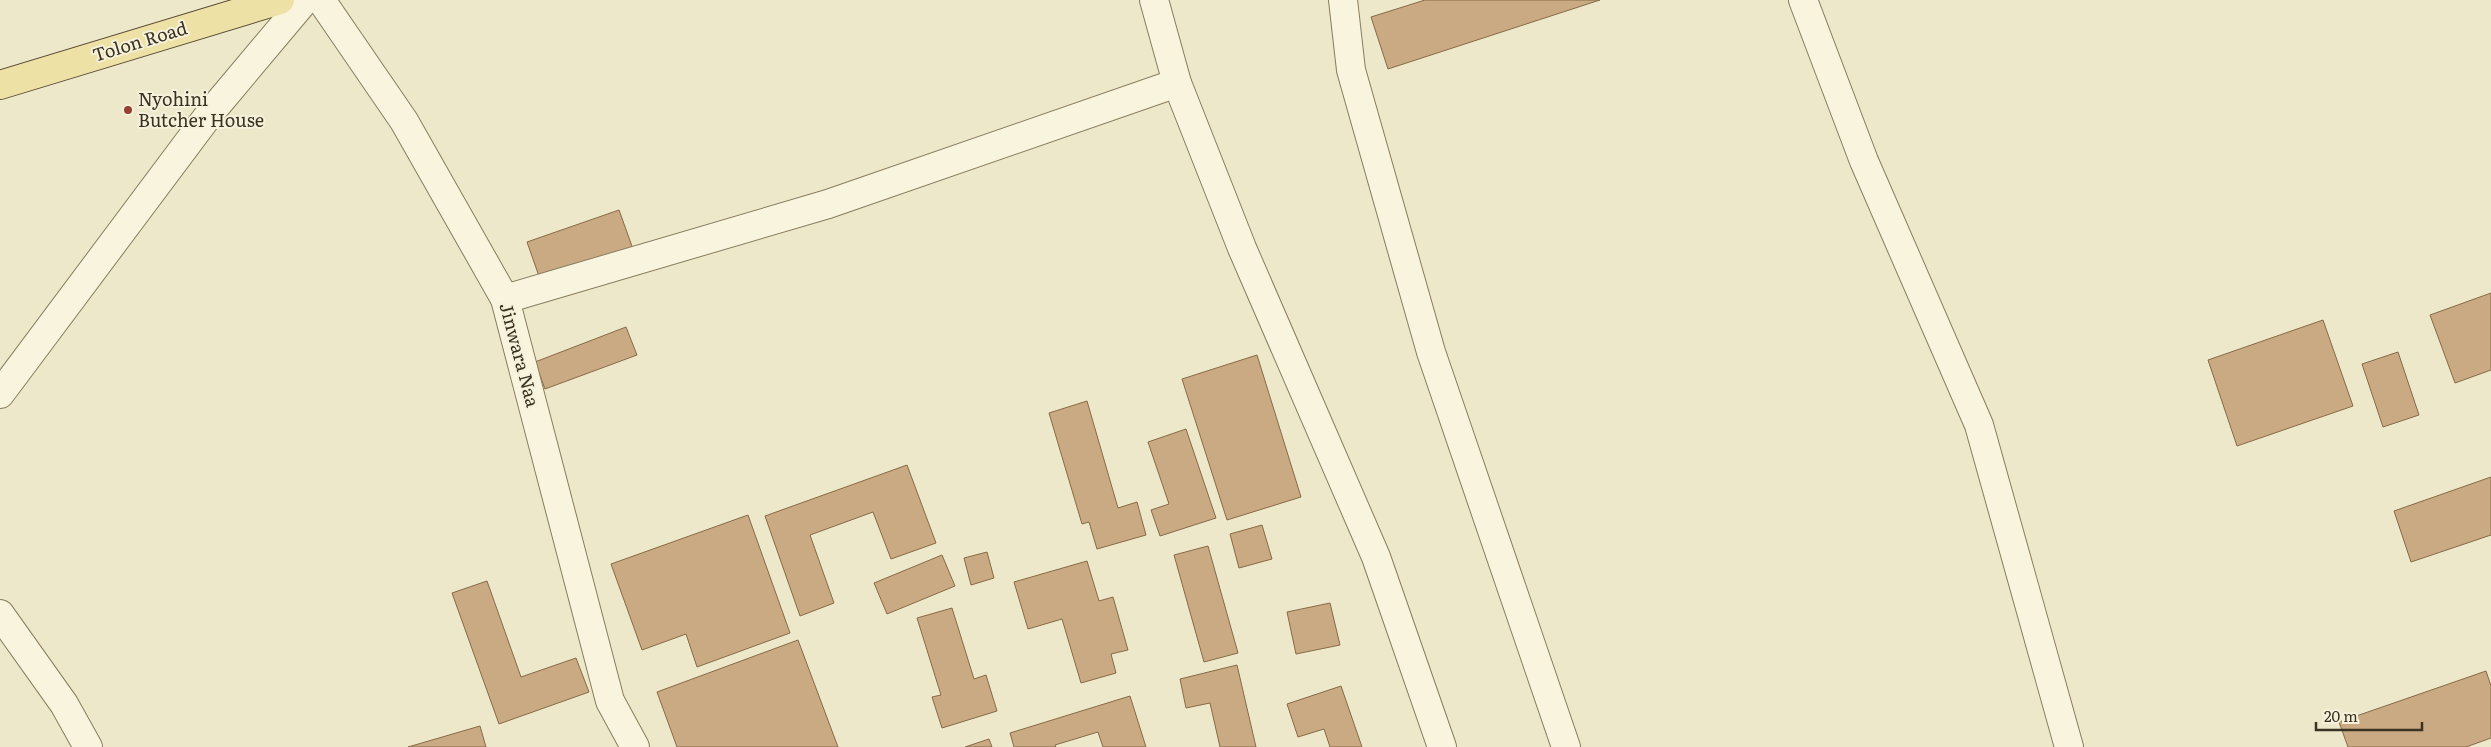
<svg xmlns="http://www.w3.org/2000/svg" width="2491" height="747" viewBox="0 0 2491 747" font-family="Literata,serif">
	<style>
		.building { fill: #c9aa82; stroke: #876a46 }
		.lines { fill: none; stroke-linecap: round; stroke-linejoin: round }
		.minor-casing { stroke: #897c5f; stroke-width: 30 }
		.major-casing { stroke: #584933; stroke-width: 30 }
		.minor { stroke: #f8f4de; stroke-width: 28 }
		.major { stroke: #ede1a5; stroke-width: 28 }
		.poi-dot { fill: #964032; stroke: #f5f1da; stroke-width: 2 }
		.labels { text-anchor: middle; stroke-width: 4; stroke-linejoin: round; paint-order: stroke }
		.street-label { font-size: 18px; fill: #3b3222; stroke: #f5f1da }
		.poi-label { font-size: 18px; fill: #3b3222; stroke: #f5f1da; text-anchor: start }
	</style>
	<rect width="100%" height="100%" fill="#ede8ca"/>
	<!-- building -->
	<g class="building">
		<polygon points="1425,0 1600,0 1388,69 1371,17"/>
		<polygon points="619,210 633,249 541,282 527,242"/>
		<polygon points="2491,293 2491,370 2455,383 2430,315"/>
		<polygon points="2323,320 2353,406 2237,446 2208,360"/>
		<polygon points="626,327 637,355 545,389 535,362"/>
		<polygon points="2398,352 2419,415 2383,427 2362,364"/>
		<polygon points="1257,355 1301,497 1227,520 1182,379"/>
		<polygon points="1087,401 1118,508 1137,502 1146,535 1097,549 1089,522 1082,524 1049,413"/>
		<polygon points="1186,429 1216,518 1160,536 1151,510 1169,504 1148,442"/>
		<polygon points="907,465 936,543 891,559 873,512 810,535 834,603 800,616 765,516"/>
		<polygon points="2491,477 2491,535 2411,562 2394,511"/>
		<polygon points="748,515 790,633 697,667 686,634 642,650 611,564"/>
		<polygon points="1262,525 1272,559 1239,568 1230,534"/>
		<polygon points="1208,546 1238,653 1204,662 1174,555"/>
		<polygon points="987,552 994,578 971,585 964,558"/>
		<polygon points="942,555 955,586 887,614 874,583"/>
		<polygon points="1087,561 1099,601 1113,597 1128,650 1111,654 1116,673 1081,683 1062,619 1028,629 1014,582"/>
		<polygon points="487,581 521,677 576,658 589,692 499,724 452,593"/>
		<polygon points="1330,603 1340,645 1296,654 1287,612"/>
		<polygon points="952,608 974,679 986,675 997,711 942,728 932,697 941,695 917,618"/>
		<polygon points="798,640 838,747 677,747 657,692"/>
		<polygon points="1237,665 1256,747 1220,747 1210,703 1186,708 1180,679"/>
		<polygon points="2486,671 2491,686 2491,738 2466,747 2348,747 2339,722"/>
		<polygon points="1341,686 1362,747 1330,747 1324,729 1298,737 1287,704"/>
		<polygon points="1130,696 1146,747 1103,747 1098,732 1055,745 1056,747 1014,747 1010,733"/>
		<polygon points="480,726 486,747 408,747"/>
		<polygon points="989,739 992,747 965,747"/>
	</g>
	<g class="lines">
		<!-- minor casing -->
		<g class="minor-casing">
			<g id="minor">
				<polyline points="321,0 404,121 505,299 610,701 635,747"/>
				<polyline points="1154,0 1177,83 1242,248 1376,557 1442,747"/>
				<polyline points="1343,0 1351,70 1431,352 1566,747"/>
				<polyline points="1803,0 1864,161 1979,425 2069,747"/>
				<polyline points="505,299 828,204 1177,83"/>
				<polyline points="0,394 211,112 305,0"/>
				<polyline points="0,614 64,704 88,747"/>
			</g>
		</g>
		<!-- major casing -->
		<g class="major-casing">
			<polyline id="major" points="0,85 280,0"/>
		</g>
		<!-- minor -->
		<use href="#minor" class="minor"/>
		<!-- major -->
		<use href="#major" class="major"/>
	</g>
	<!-- markers -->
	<circle class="poi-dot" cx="128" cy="110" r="5"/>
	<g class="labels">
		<!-- street labels -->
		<g class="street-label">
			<text transform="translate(140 42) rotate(-17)" y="6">Tolon Road</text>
			<text transform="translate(519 355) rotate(75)" y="6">Jinwara Naa</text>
		</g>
		<!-- poi labels -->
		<g class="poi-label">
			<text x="138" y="106">Nyohini<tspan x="138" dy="21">Butcher House</tspan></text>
		</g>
	</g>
	<!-- scale -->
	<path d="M2316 722v8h106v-8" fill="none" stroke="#3b3222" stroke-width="2.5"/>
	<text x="2324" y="722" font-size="15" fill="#3b3222" stroke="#f5f1da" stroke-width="4" paint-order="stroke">20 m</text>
</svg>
